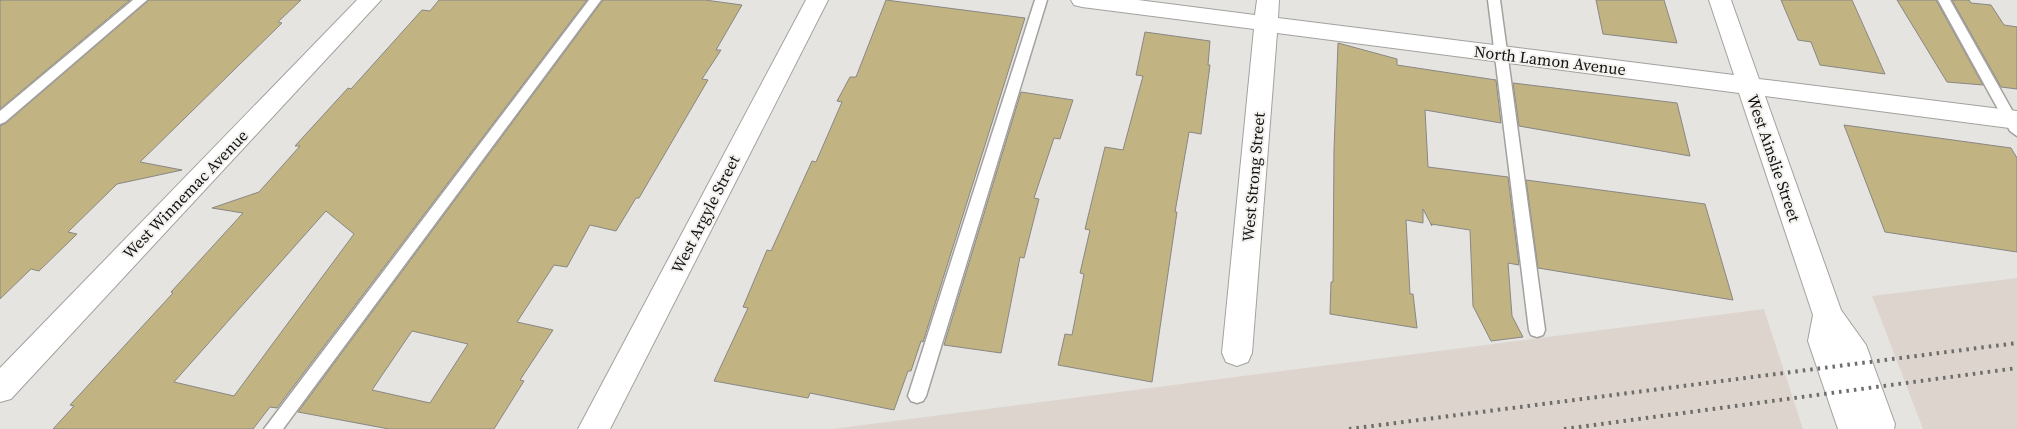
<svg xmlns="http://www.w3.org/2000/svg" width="2017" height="429" viewBox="0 0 2017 429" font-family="'Source Serif 4',serif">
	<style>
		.built { fill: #ddd5cd }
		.building { fill: #c2b382; stroke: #888784; fill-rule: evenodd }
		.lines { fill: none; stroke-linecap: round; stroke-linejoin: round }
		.lane-casing { stroke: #a3a19e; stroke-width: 3 }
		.street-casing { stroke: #a3a19e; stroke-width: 2 }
		.lane { fill: #fff; fill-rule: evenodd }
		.street { fill: #fff; fill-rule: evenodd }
		.rail { stroke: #6e6d6b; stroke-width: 4; stroke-dasharray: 2.5 5; stroke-linecap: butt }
		.labels { text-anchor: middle; stroke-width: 4; stroke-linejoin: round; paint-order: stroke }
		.street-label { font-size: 16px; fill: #111110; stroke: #f3f1ee }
	</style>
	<rect width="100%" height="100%" fill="#e6e4e1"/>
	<!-- built -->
	<g class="built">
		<polygon points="2017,278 2017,429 1923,429 1872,296"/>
		<polygon points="1764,309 1803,429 832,429"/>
	</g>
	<!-- building -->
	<g class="building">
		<polygon points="0,0 130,0 0,109"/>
		<polygon points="149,0 301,0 278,22 282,23 140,162 182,170 117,184 68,232 77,234 39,271 31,269 0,299 0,126 6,123"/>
		<path d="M439,0H587L277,408L270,407L253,429H53L74,406L70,405L173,293L171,292L243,213L212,208L259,192L300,146H295L348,88L351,89L422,10L430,11ZM326,211L354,234L234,396L174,382Z"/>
		<path d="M603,0H705L742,5L716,50H721L702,79L708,80L639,198H636L616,231L590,225L567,267L554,265L517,322L553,330L520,380L524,381L494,429H389L298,412ZM412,331L468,344L430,403L372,390Z"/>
		<polygon points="886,0 1025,18 923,342 921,341 911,371 908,371 894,410 810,393 808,398 714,381 748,308 743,307 767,250 771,251 812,161 816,162 842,102 837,101 850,77 856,77"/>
		<polygon points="1596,0 1664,0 1677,43 1603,34"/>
		<polygon points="1781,0 1852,0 1885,74 1820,65 1811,42 1798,40"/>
		<polygon points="1897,0 1936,0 1983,85 1947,82"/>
		<polygon points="1952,0 1969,0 1971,3 1991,5 2004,25 2017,27 2017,89 2001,87"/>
		<polygon points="1145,32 1210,41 1208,65 1210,65 1201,134 1189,132 1175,212 1177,212 1152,382 1058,365 1065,334 1072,335 1084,274 1080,273 1090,230 1085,229 1105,147 1123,150 1143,76 1136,75"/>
		<polygon points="1338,43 1397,59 1397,65 1496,80 1501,123 1425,110 1428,167 1508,177 1519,265 1508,263 1512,316 1523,337 1491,341 1473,306 1470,230 1431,224 1432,226 1423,209 1423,223 1406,220 1410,294 1413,294 1417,328 1330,314 1331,282 1333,282 1334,150"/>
		<polygon points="1513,83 1677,103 1690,156 1519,126"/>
		<polygon points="1021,92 1073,100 1060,139 1054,138 1034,198 1039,199 1024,258 1020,257 1001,353 944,345"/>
		<polygon points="1844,125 2011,148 2017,158 2017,252 1885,232"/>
		<polygon points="1526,180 1705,204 1733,300 1538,268"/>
	</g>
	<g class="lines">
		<!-- lane casing -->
		<g class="lane-casing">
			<g id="lane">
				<polygon points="133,0 147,0 5,122 0,124 0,111"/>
				<polygon points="589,0 601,0 283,429 264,429"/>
				<polygon points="1035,0 1047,0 926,396 923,401 917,403 911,401 908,396"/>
				<polygon points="1488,0 1500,0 1545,330 1543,335 1537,337 1531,335 1529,330"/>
				<polygon points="1938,0 1950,0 2017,119 2017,136 2010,131"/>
			</g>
		</g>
		<!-- street casing -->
		<g class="street-casing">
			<g id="street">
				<polygon points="357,0 381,0 11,399 0,402 0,368"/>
				<polygon points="806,0 828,0 610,429 578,429"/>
				<polygon points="1071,0 1138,0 1255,15 1257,0 1279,0 1278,18 1734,75 1709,0 1731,0 1759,79 2017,111 2017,129 1765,96 1841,310 1866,345 1895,424 1894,429 1838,429 1808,341 1813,315 1739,93 1277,33 1252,353 1248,362 1237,366 1226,362 1222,353 1254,29 1082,7 1074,5"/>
			</g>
		</g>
		<!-- lane -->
		<use href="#lane" class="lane"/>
		<!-- street -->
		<use href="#street" class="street"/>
		<!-- rail -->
		<g class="rail">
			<polyline points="1349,429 2017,343"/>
			<polyline points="1564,429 2017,368"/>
		</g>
	</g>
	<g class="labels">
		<!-- street labels -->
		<g class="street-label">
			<text transform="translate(1550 60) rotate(7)" y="6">North Lamon Avenue</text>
			<text transform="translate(1774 158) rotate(71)" y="6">West Ainslie Street</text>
			<text transform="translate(1253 177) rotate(-85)" y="6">West Strong Street</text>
			<text transform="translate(185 194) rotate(-46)" y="6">West Winnemac Avenue</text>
			<text transform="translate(705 214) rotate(-63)" y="6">West Argyle Street</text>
		</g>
	</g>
</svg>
